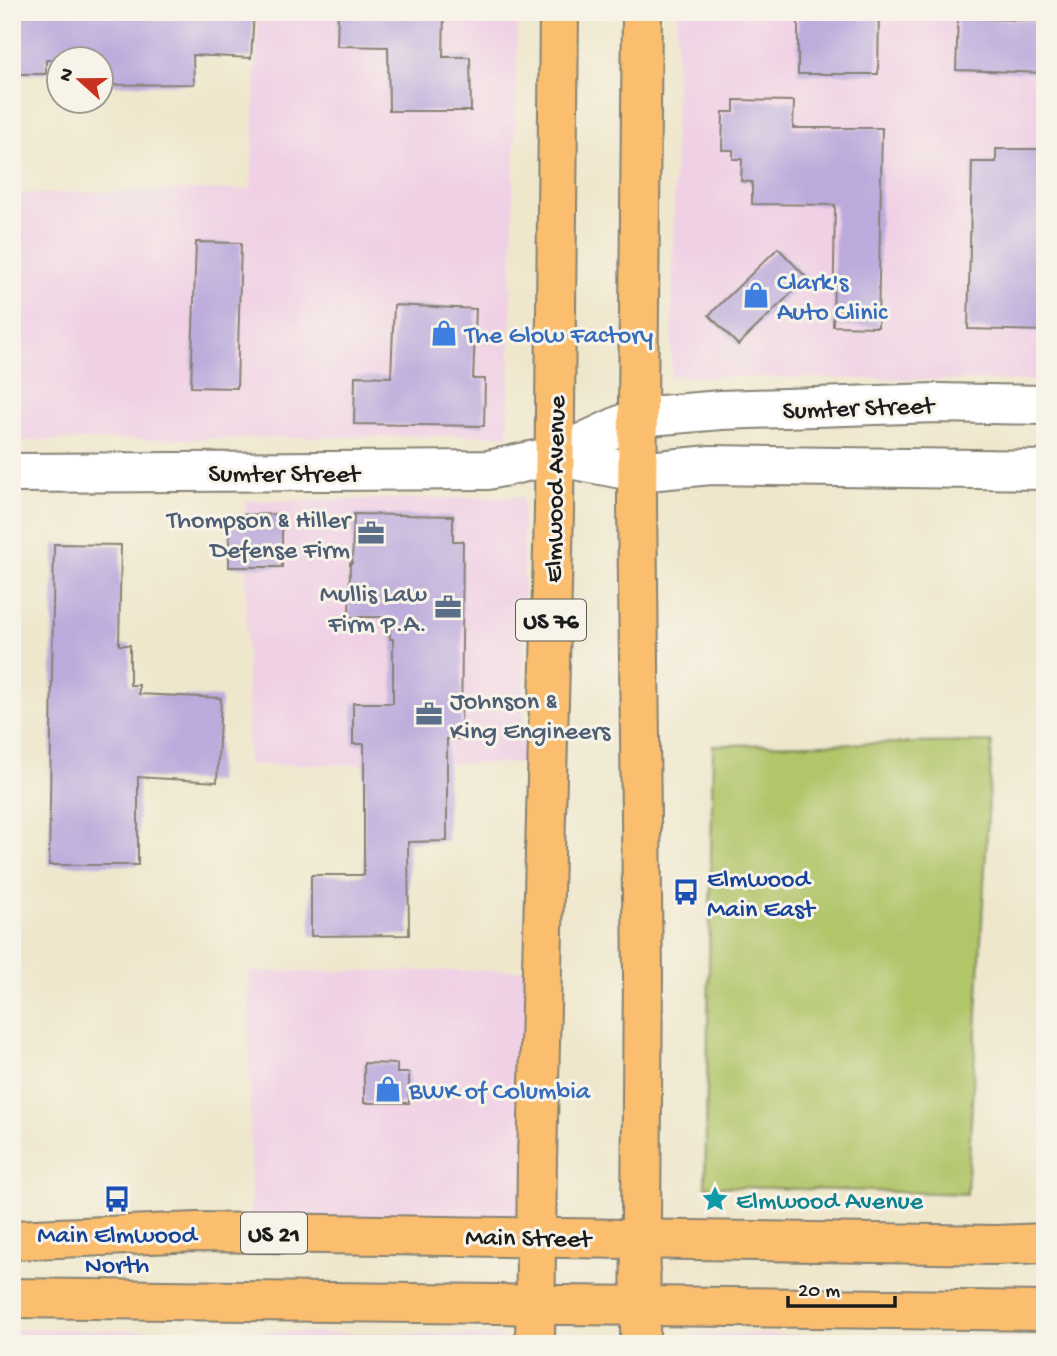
<svg xmlns="http://www.w3.org/2000/svg" width="1057" height="1356" viewBox="0 0 1057 1356" font-family="'Gochi Hand',sans-serif">
	<style>
		.built { fill: #f0d0e5 }
		.green { fill: #b1c569; stroke: #667042; stroke-width: 2 }
		.building { fill: #bcaadc }
		.lines { fill: none; stroke-linecap: round; stroke-linejoin: round }
		.minor-casing { stroke: #868274; stroke-width: 42 }
		.major-casing { stroke: #868274; stroke-width: 42 }
		.highway-casing { stroke: #868274; stroke-width: 42 }
		.minor { stroke: #fff; stroke-width: 38 }
		.major { stroke: #fbbe6e; stroke-width: 38 }
		.highway { stroke: #fbbe6e; stroke-width: 38 }
		.labels { text-anchor: middle; stroke-width: 6; stroke-linejoin: round; paint-order: stroke }
		.shield { fill: #f7f3e8; stroke: #5e5c59; stroke-width: 2 }
		.shield-label { font-size: 24px; font-weight: bold; fill: #1c1c1c }
		.shop-label { font-size: 26px; fill: #366cbe; stroke: #f7f3e8; text-anchor: start }
		.street-label { font-size: 26px; fill: #1c1c1c; stroke: #f7f3e8 }
		.service-label { font-size: 26px; fill: #4e5e75; stroke: #f7f3e8; text-anchor: end }
		.transit-label { font-size: 26px; fill: #164399; stroke: #f7f3e8; text-anchor: start }
		.culture-label { font-size: 26px; fill: #0d838f; stroke: #f7f3e8; text-anchor: start }
	</style>
	<rect width="100%" height="100%" fill="#f7f3e8"/>
	<filter id="ink" filterUnits="userSpaceOnUse"><feTurbulence type="fractalNoise" baseFrequency=".0143" numOctaves="2"/><feDisplacementMap in="SourceGraphic" scale="14" xChannelSelector="R" yChannelSelector="G"/><feConvolveMatrix kernelMatrix="1 2 1 2 8 2 1 2 1" color-interpolation-filters="sRGB"/></filter>
	<filter id="wash" filterUnits="userSpaceOnUse"><feTurbulence type="fractalNoise" baseFrequency=".00686" numOctaves="4" result="noise"/><feDisplacementMap in="SourceGraphic" scale="28" xChannelSelector="R" yChannelSelector="G"/><feGaussianBlur stdDeviation="1.57" result="paint"/><feColorMatrix in="noise" values="0 0 0 0 0 0 0 0 0 0 0 0 0 0 0 0 0 1.4 0 .05"/><feComposite in="paint" operator="in"/></filter>
	<g filter="url(#wash)">
		<rect width="100%" height="100%" fill="#efe7cc"/>
		<!-- built -->
		<g class="built">
			<polygon points="258,12 518,12 508,435 12,441 12,194 251,189"/>
			<polygon points="677,12 1045,12 1045,381 671,376"/>
			<polygon points="523,497 524,763 248,765 245,501"/>
			<polygon points="526,970 527,1215 251,1218 249,972"/>
			<polygon points="12,1329 502,1335 502,1344 12,1344"/>
			<polygon points="691,1333 1045,1339 1045,1344 691,1344"/>
		</g>
		<!-- green -->
		<polygon class="green" points="992,742 967,1194 705,1186 713,745"/>
		<g id="blocks">
			<!-- building -->
			<g class="building">
				<polygon points="12,12 254,12 251,58 193,55 194,84 102,85 102,60 46,60 46,74 12,74"/>
				<polygon points="338,12 444,12 443,57 470,57 471,111 389,111 388,47 337,46"/>
				<polygon points="798,12 879,12 878,74 798,74"/>
				<polygon points="958,18 1045,21 1045,73 956,70"/>
				<polygon points="734,100 794,101 793,128 882,128 878,327 833,326 835,205 752,204 752,182 741,181 742,159 733,159 733,150 722,150 723,112 734,112"/>
				<polygon points="996,149 1045,149 1045,331 968,329 972,162 996,162"/>
				<polygon points="196,242 241,243 237,388 191,387"/>
				<polygon points="778,248 807,278 738,345 709,315"/>
				<polygon points="394,305 476,309 473,379 485,379 484,426 354,424 355,376 391,377"/>
				<polygon points="282,514 282,567 229,567 229,515"/>
				<polygon points="354,514 453,516 453,541 463,541 461,739 447,739 447,841 408,842 409,935 311,936 311,875 364,875 364,744 353,744 353,703 393,703 393,639 390,639 390,617 349,617 350,563 352,563"/>
				<polygon points="54,544 121,545 119,645 130,645 130,685 139,685 139,694 221,698 217,782 138,777 138,865 49,865"/>
				<polygon points="364,1063 397,1064 397,1073 409,1073 409,1103 364,1103"/>
			</g>
		</g>
	</g>
	<g filter="url(#ink)">
		<use href="#blocks" fill-opacity="0" stroke="#868274" stroke-width="2"/>
		<g class="lines">
			<!-- minor casing -->
			<g class="minor-casing">
				<g id="minor">
					<polyline points="554,456 637,472 711,465 1045,470"/>
					<polyline points="12,473 488,470 554,456 638,417 721,410 937,403 1045,405"/>
				</g>
			</g>
			<!-- major casing -->
			<g class="major-casing">
				<g id="major">
					<polyline points="12,1240 197,1232 995,1245 1045,1243"/>
					<polyline points="12,1298 1045,1311"/>
				</g>
			</g>
			<!-- highway casing -->
			<g class="highway-casing">
				<g id="highway">
					<polyline points="535,1344 537,1159 554,511 559,12"/>
					<polyline points="640,1344 643,974 637,504 642,12"/>
				</g>
			</g>
			<!-- minor -->
			<use href="#minor" class="minor"/>
			<!-- major -->
			<use href="#major" class="major"/>
			<!-- highway -->
			<use href="#highway" class="highway"/>
		</g>
	</g>
	<!-- icons -->
	<defs>
		<g id="shop-bare" transform="scale(2.1)"><path d="M-5-2.5h2.3a2.7 3.5 0 0 1 5.4 0H5L5.5 6h-11ZM-1.5-2.5h3a1.5 2.3 0 0 0-3 0Z" fill="#3f7fe0" stroke="#f7f3e8" stroke-width="2.5" paint-order="stroke"/></g>
		<g id="office-bare" transform="scale(2.1)"><path d="M-6-3h4V-5.5h4V-3h4V5H-6ZM-1-4.5V-3h2v-1.5ZM-6 0V1H6V0Z" fill="#5c6f8a" stroke="#f7f3e8" stroke-width="2.5" paint-order="stroke"/></g>
		<g id="bus-bare" transform="scale(2.1)"><path d="M-5-6H5V4H4V6H2V4H-2V6H-4V4H-5ZM-3.5-4V0h7V-4ZM-3.5 1.2v1.5H-2V1.2ZM2 1.2v1.5H3.5V1.2Z" fill="#1a4fb4" stroke="#f7f3e8" stroke-width="2.5" paint-order="stroke"/></g>
		<g id="sight-bare" transform="scale(2.1)"><path d="M0-6L1.8-2.2L6-1.7L2.9 1.2L3.7 5.4L0 3.3L-3.7 5.4L-2.9 1.2L-6-1.7L-1.8-2.2Z" fill="#0f9aa8" stroke="#f7f3e8" stroke-width="2.5" paint-order="stroke"/></g>
	</defs>
	<g fill-rule="evenodd">
		<use href="#shop-bare" x="756" y="295"/>
		<use href="#shop-bare" x="444" y="333"/>
		<use href="#office-bare" x="371" y="533"/>
		<use href="#office-bare" x="448" y="607"/>
		<use href="#office-bare" x="429" y="714"/>
		<use href="#bus-bare" x="686" y="892"/>
		<use href="#shop-bare" x="388" y="1089"/>
		<use href="#bus-bare" x="117" y="1199"/>
		<use href="#sight-bare" x="715" y="1199"/>
	</g>
	<g class="labels">
		<!-- shield labels -->
		<g class="shield">
			<rect x="516" y="599.5" width="70" height="41" rx="5"/>
			<rect x="241" y="1212.5" width="66" height="41" rx="5"/>
		</g>
		<g class="shield-label">
			<text x="551" y="628">US 76</text>
			<text x="274" y="1241">US 21</text>
		</g>
		<!-- shop labels -->
		<g class="shop-label">
			<text x="777" y="289">Clark's<tspan x="777" dy="30">Auto Clinic</tspan></text>
			<text x="465" y="342">The Glow Factory</text>
			<text x="409" y="1098">BWK of Columbia</text>
		</g>
		<!-- street labels -->
		<g class="street-label">
			<text transform="translate(858 406) rotate(-2)" y="9">Sumter Street</text>
			<text x="284" y="481">Sumter Street</text>
			<text transform="translate(553 489) rotate(-89)" y="9">Elmwood Avenue</text>
			<text transform="translate(528 1236) rotate(1)" y="9">Main Street</text>
		</g>
		<!-- service labels -->
		<g class="service-label">
			<text x="350" y="527">Thompson &amp; Hiller<tspan x="350" dy="30">Defense Firm</tspan></text>
			<text x="427" y="601">Mullis Law<tspan x="427" dy="30">Firm P.A.</tspan></text>
			<text x="450" y="708" text-anchor="start">Johnson &amp;<tspan x="450" dy="30">King Engineers</tspan></text>
		</g>
		<!-- transit labels -->
		<g class="transit-label">
			<text x="707" y="886">Elmwood<tspan x="707" dy="30">Main East</tspan></text>
			<text x="117" y="1242" text-anchor="middle">Main Elmwood<tspan x="117" dy="30">North</tspan></text>
		</g>
		<!-- culture labels -->
		<g class="culture-label">
			<text x="736" y="1208">Elmwood Avenue</text>
		</g>
	</g>
	<!-- margin -->
	<rect width="1057" height="1356" fill="none" stroke="#f7f3e8" stroke-width="42"/>
	<!-- north arrow -->
	<g transform="translate(80 80) rotate(291)"><circle r="33" fill="#f7f3e8" stroke="#9f9d96" stroke-width="2"/>
	<path d="M0-5L12 26L0 18L-12 26Z" fill="#c8321e"/>
	<text y="-10" font-size="19" font-weight="bold" text-anchor="middle" fill="#1c1c1c">N</text>
	</g>
	<!-- scale -->
	<path d="M788 1296v10h107v-10" fill="none" stroke="#1c1c1c" stroke-width="3.5"/>
	<text x="798" y="1296" font-size="21" fill="#1c1c1c" stroke="#f7f3e8" stroke-width="5" paint-order="stroke">20 m</text>
</svg>
